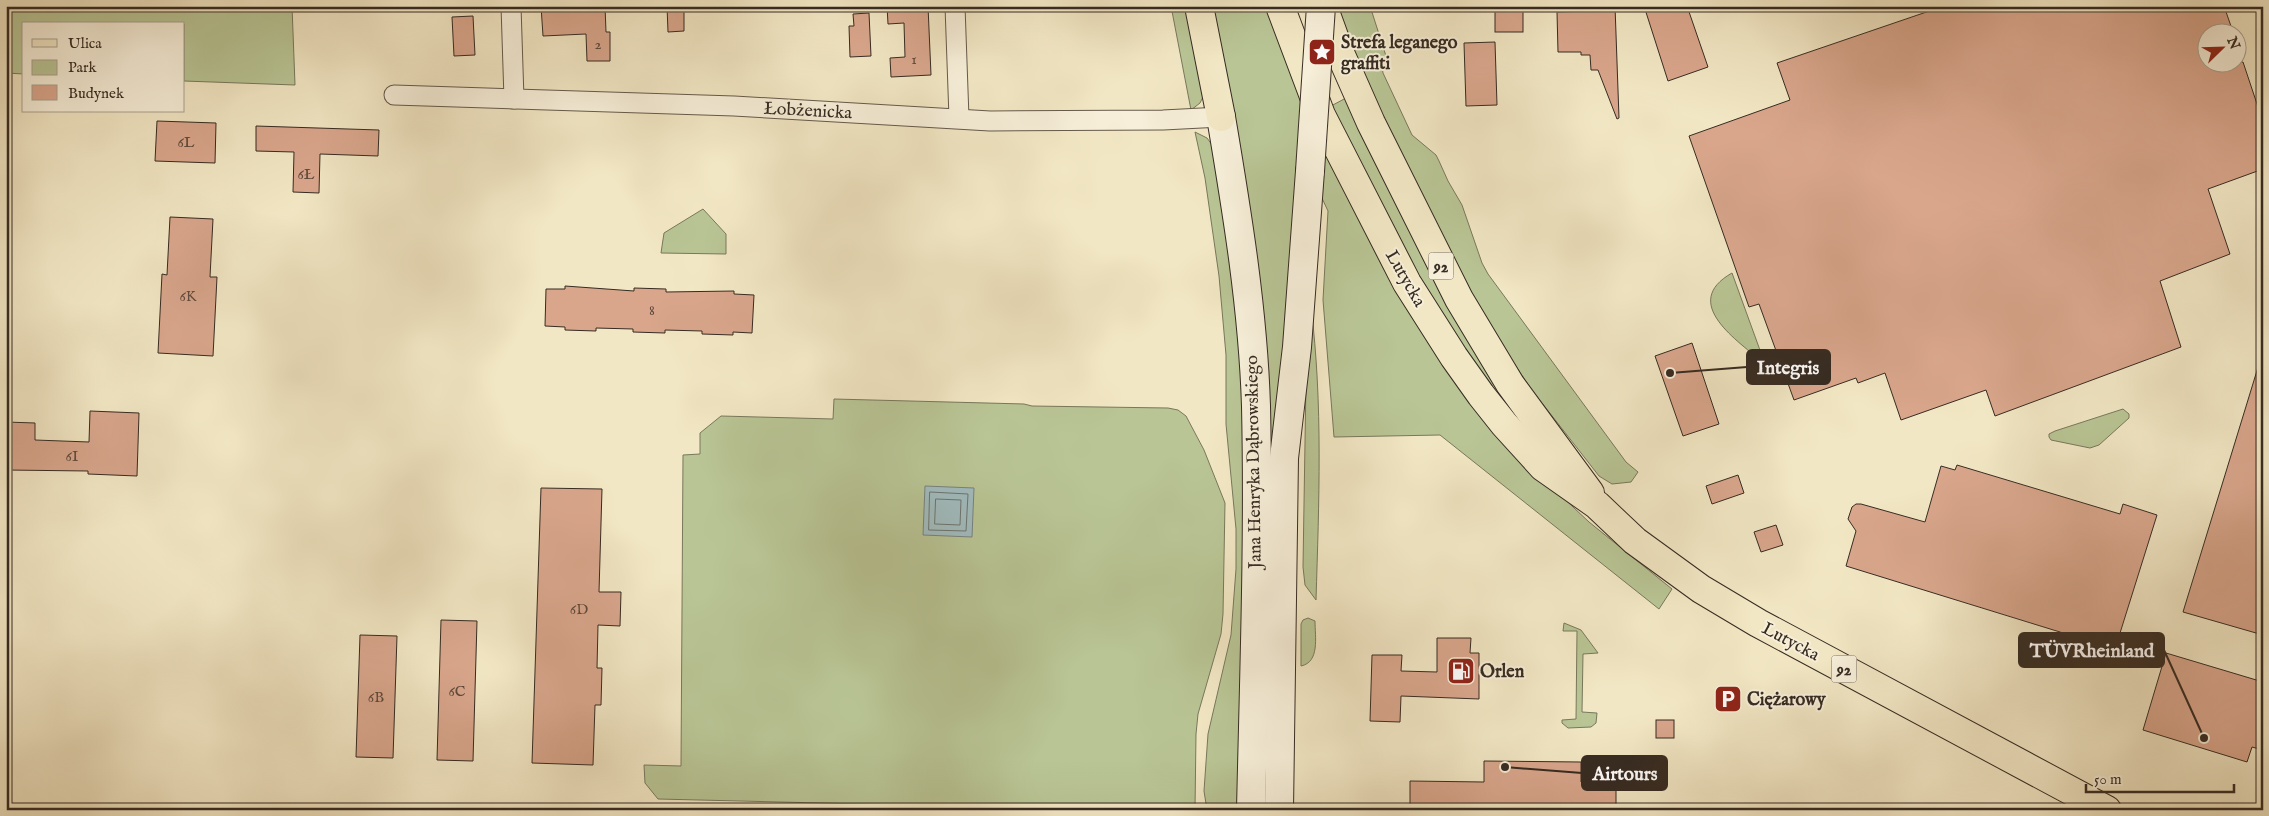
<svg xmlns="http://www.w3.org/2000/svg" width="2269" height="816" viewBox="0 0 2269 816" font-family="'IM FELL English',serif">
	<style>
		.green { fill: #b9c595; stroke: #78785c }
		.water { fill: #a1bcbf; stroke: #768280 }
		.lines { fill: none; stroke-linecap: round; stroke-linejoin: round }
		.shore { stroke: #6c7470; stroke-width: 1 }
		.building { fill: #d9a68c; stroke: #362b22 }
		.street-casing { stroke: #655a4a; stroke-width: 21 }
		.secondary-casing { stroke: #362b22; stroke-width: 30 }
		.primary-casing { stroke: #362b22; stroke-width: 30 }
		.street { stroke: #f7efd9; stroke-width: 19 }
		.secondary { stroke: #f7efd9; stroke-width: 28 }
		.primary { stroke: #f2e7c4; stroke-width: 28 }
		.secondary-bridge-casing { stroke: #362b22; stroke-width: 30; stroke-linecap: butt }
		.secondary-bridge { stroke: #f7efd9; stroke-width: 28 }
		.labels { text-anchor: middle; stroke-width: 4; stroke-linejoin: round; paint-order: stroke }
		.number-label { font-size: 15px; fill: #5f4a3c }
		.shield { fill: #f7efd9; stroke: #706659; stroke-width: 1 }
		.shield-label { font-size: 16px; font-weight: bold; fill: #362b22 }
		.poi-label { font-size: 18px; font-weight: bold; fill: #362b22; stroke: #f7efd9; text-anchor: start }
		.street-label { font-size: 18px; fill: #362b22; stroke: #f7efd9 }
		.leader { fill: none; stroke: #362b22; stroke-width: 2 }
		.callout-dot { fill: #362b22; stroke: #f7efd9; stroke-width: 2 }
		.callout { fill: #362b22; stroke: #362b22; stroke-width: 2 }
		.callout-label { font-size: 19px; text-anchor: middle; font-weight: bold; fill: #fff }
	</style>
	<rect width="100%" height="100%" fill="#f2e7c4"/>
	<filter id="stains"><feTurbulence type="fractalNoise" baseFrequency=".004" numOctaves="4"/><feColorMatrix values="0 0 0 0 .2 0 0 0 0 .09 0 0 0 0 .02 0 0 0 .5 -.17"/></filter>
	<radialGradient id="worn" r=".72"><stop offset=".6" stop-color="#630" stop-opacity="0"/><stop offset="1" stop-color="#630" stop-opacity=".3"/></radialGradient>
	<!-- green -->
	<g class="green">
		<polygon points="6,6 292,6 295,85 184,81 184,24 24,24 24,74 6,73"/>
		<polygon points="1171,6 1187,6 1203,97 1200,103 1191,110"/>
		<polygon points="1210,6 1266,6 1320,141 1388,277 1407,309 1540,476 1589,522 1672,589 1659,609 1440,435 1334,437 1323,300 1328,211 1300,151 1268,810 1262,810 1266,525"/>
		<polygon points="1336,6 1370,6 1386,56 1382,67 1383,73 1412,135 1436,155 1439,161 1448,181 1462,205 1482,263 1488,274 1626,462 1638,472 1631,482 1612,484 1599,476 1531,389 1477,307 1368,88"/>
		<polygon points="1346,98 1511,408 1511,409 1474,365 1432,303 1331,106"/>
		<polygon points="1195,132 1207,138 1215,149 1238,320 1246,453 1240,810 1207,810 1204,791 1208,734 1231,635 1236,569 1236,529 1226,424 1226,355 1219,276 1205,178"/>
		<polygon points="703,209 726,234 726,254 661,253 664,233"/>
		<path d="M1732,273L1765,364C1738,341 1679,303 1732,273Z"/>
		<path d="M1311,307C1323,404 1319,502 1316,600L1305,585L1303,567L1306,381Z"/>
		<polygon points="834,399 1024,404 1032,406 1168,408 1178,410 1186,416 1204,450 1225,503 1223,614 1221,634 1198,714 1196,734 1195,810 1108,810 658,799 645,783 644,765 681,766 683,455 700,454 700,433 721,416 833,419"/>
		<polygon points="2123,409 2129,414 2129,418 2099,445 2090,448 2051,440 2049,437 2049,434 2055,431"/>
		<path d="M1308,618L1315,621C1315,637 1320,662 1301,666V624L1303,620Z"/>
		<polygon points="1564,623 1581,630 1598,653 1583,654 1582,712 1597,713 1596,723 1591,727 1568,728 1562,723 1562,720 1576,719 1577,631 1563,631"/>
	</g>
	<!-- water -->
	<polygon class="water" points="925,486 974,488 972,537 923,535"/>
	<g class="lines">
		<!-- shore -->
		<g class="shore">
			<polygon points="930,492 968,494 966,531 929,530"/>
			<polygon points="936,499 961,500 960,525 935,524"/>
		</g>
	</g>
	<!-- building -->
	<g class="building">
		<polygon points="541,6 605,6 606,32 610,32 610,61 587,61 586,34 543,36"/>
		<polygon points="667,6 684,6 684,31 668,32"/>
		<polygon points="887,6 928,6 931,75 891,77 890,58 905,57 904,23 888,24"/>
		<rect x="1495" y="6" width="28" height="26"/>
		<polygon points="1592,6 1615,6 1619,118 1617,119 1598,70 1591,70 1590,55 1581,55 1581,52 1558,52 1557,12 1593,11"/>
		<polygon points="1644,6 1687,6 1708,67 1668,81"/>
		<polygon points="1944,6 2224,6 2233,32 2206,32 2206,62 2243,62 2263,122 2263,169 2208,189 2230,254 2160,281 2181,347 1995,416 1986,390 1901,420 1885,373 1858,383 1856,378 1794,400 1759,304 1749,307 1689,136 1790,100 1777,63"/>
		<polygon points="869,13 871,56 850,57 849,26 854,26 853,14"/>
		<polygon points="473,16 475,55 454,56 452,17"/>
		<polygon points="1495,42 1497,105 1466,106 1464,43"/>
		<polygon points="157,121 216,123 215,163 155,161"/>
		<polygon points="256,126 379,130 378,156 320,154 319,193 293,192 294,152 256,151"/>
		<polygon points="170,217 213,219 210,277 217,277 213,356 158,353 162,274 167,275"/>
		<polygon points="565,286 634,291 634,288 666,289 666,292 734,291 734,294 754,295 752,333 733,332 733,335 702,334 702,331 665,330 665,333 633,332 633,329 596,328 596,331 565,330 565,327 545,326 546,289 565,289"/>
		<polygon points="1692,343 1719,424 1683,436 1655,356"/>
		<polygon points="2259,364 2263,364 2263,635 2183,612"/>
		<polygon points="90,411 139,413 137,476 88,474 88,471 6,470 6,422 35,423 35,440 89,442"/>
		<polygon points="1957,465 2120,514 2123,504 2157,515 2115,649 1846,566 1856,531 1848,519 1852,507 1856,504 1861,504 1925,522 1941,466 1955,470"/>
		<polygon points="1738,475 1744,493 1712,504 1706,486"/>
		<polygon points="541,488 602,489 599,592 621,592 620,626 598,625 597,668 602,668 601,705 595,705 593,765 532,763"/>
		<polygon points="1776,525 1783,545 1761,552 1754,532"/>
		<polygon points="441,620 477,621 473,761 437,760"/>
		<polygon points="360,635 397,636 393,758 356,757"/>
		<polygon points="1437,638 1471,638 1470,653 1479,653 1479,699 1401,696 1400,722 1370,721 1372,655 1402,655 1401,671 1437,672"/>
		<polygon points="2166,653 2263,682 2263,750 2252,747 2247,762 2143,730"/>
		<rect x="1656" y="720" width="18" height="18"/>
		<polygon points="1484,761 1581,762 1581,782 1616,783 1616,810 1410,810 1410,781 1484,782"/>
	</g>
	<g class="lines">
		<!-- street casing -->
		<g class="street-casing">
			<g id="street">
				<polyline points="511,6 514,99"/>
				<polyline points="955,6 959,118"/>
				<polyline points="394,95 734,106 990,121 1163,120 1221,117"/>
			</g>
		</g>
		<!-- secondary casing -->
		<g class="secondary-casing">
			<g id="secondary">
				<path d="M1221,117C1237,212 1253,309 1256,406C1259,540 1254,675 1251,810"/>
				<polyline points="1279,810 1284,458 1297,347 1310,171"/>
			</g>
		</g>
		<!-- primary casing -->
		<g class="primary-casing">
			<g id="primary">
				<polyline points="1199,6 1221,117"/>
				<polyline points="1280,6 1321,115 1407,283 1454,357 1481,395 1504,424 1543,467 1597,505 1635,541 1701,589 1758,623 2107,810"/>
				<polyline points="1323,6 1340,53 1371,123 1459,299 1510,384 1590,493"/>
			</g>
		</g>
		<!-- street -->
		<use href="#street" class="street"/>
		<!-- secondary -->
		<use href="#secondary" class="secondary"/>
		<!-- primary -->
		<use href="#primary" class="primary"/>
		<!-- secondary-bridge casing -->
		<g class="secondary-bridge-casing">
			<polyline id="secondary-bridge" points="1310,171 1321,6"/>
		</g>
		<!-- secondary-bridge -->
		<use href="#secondary-bridge" class="secondary-bridge"/>
	</g>
	<!-- icons -->
	<defs>
		<g id="sight-square" transform="scale(1.4375)"><rect x="-9" y="-9" width="18" height="18" rx="4" fill="#8f2418" stroke="#f7efd9"/><path d="M0-6L1.8-2.2L6-1.7L2.9 1.2L3.7 5.4L0 3.3L-3.7 5.4L-2.9 1.2L-6-1.7L-1.8-2.2Z" fill="#fff"/></g>
		<g id="fuel-square" transform="scale(1.4375)"><rect x="-9" y="-9" width="18" height="18" rx="4" fill="#8f2418" stroke="#f7efd9"/><path d="M-5.5-6h7V0h2V4h1.3V-2.5L3-4.5l.8-.8L6-3V5H2.5V1h-1V6h-7ZM-4.2-4.7v3.2H.2V-4.7Z" fill="#fff"/></g>
		<g id="parking-square" transform="scale(1.4375)"><rect x="-9" y="-9" width="18" height="18" rx="4" fill="#8f2418" stroke="#f7efd9"/><path d="M-3.5-5.5H1a3.5 3.5 0 0 1 0 7H-1V5.5H-3.5ZM-1-3.4V-.6H.8a1.4 1.4 0 0 0 0-2.8Z" fill="#fff"/></g>
	</defs>
	<g fill-rule="evenodd">
		<use href="#sight-square" x="1322" y="52"/>
		<use href="#fuel-square" x="1461" y="671"/>
		<use href="#parking-square" x="1728" y="699"/>
	</g>
	<g class="labels">
		<!-- number labels -->
		<g class="number-label">
			<text x="598" y="49">2</text>
			<text x="914" y="64">1</text>
			<text x="186" y="147">6L</text>
			<text x="306" y="179">6Ł</text>
			<text x="188" y="301">6K</text>
			<text x="652" y="315">8</text>
			<text x="72" y="461">6I</text>
			<text x="579" y="614">6D</text>
			<text x="457" y="696">6C</text>
			<text x="376" y="702">6B</text>
		</g>
		<!-- shield labels -->
		<g class="shield">
			<rect x="1428.5" y="252.5" width="25" height="27" rx="4"/>
			<rect x="1831.5" y="655.5" width="25" height="27" rx="4"/>
		</g>
		<g class="shield-label">
			<text x="1441" y="272">92</text>
			<text x="1844" y="675">92</text>
		</g>
		<!-- poi labels -->
		<g class="poi-label">
			<text x="1341" y="48">Strefa leganego<tspan x="1341" dy="21">graffiti</tspan></text>
			<text x="1480" y="677">Orlen</text>
			<text x="1747" y="705">Ciężarowy</text>
		</g>
		<!-- street labels -->
		<g class="street-label">
			<text transform="translate(808 110) rotate(3)" y="6">Łobżenicka</text>
			<text transform="translate(1406 278) rotate(60)" y="6">Lutycka</text>
			<text transform="translate(1253 462) rotate(-91)" y="6">Jana Henryka Dąbrowskiego</text>
			<text transform="translate(1791 641) rotate(28)" y="6">Lutycka</text>
		</g>
	</g>
	<!-- callouts -->
	<path class="leader" d="M1670 373L1747 367M2204 738L2164 650M1505 767L1582 773"/>
	<g class="callout-dot">
		<circle cx="1670" cy="373" r="5"/>
		<circle cx="2204" cy="738" r="5"/>
		<circle cx="1505" cy="767" r="5"/>
	</g>
	<g class="callout">
		<rect x="1747" y="350" width="83" height="34" rx="5"/>
		<rect x="2019" y="633" width="145" height="34" rx="5"/>
		<rect x="1582" y="756" width="85" height="34" rx="5"/>
	</g>
	<g class="callout-label">
		<text x="1788" y="374">Integris</text>
		<text x="2092" y="657">TÜVRheinland</text>
		<text x="1625" y="780">Airtours</text>
	</g>
	<!-- margin -->
	<rect width="2269" height="816" fill="none" stroke="#f2e7c4" stroke-width="25"/>
	<rect x="8" y="8" width="2254" height="801" fill="none" stroke="#362b22" stroke-width="2.5"/>
	<rect x="12" y="12" width="2244" height="791" fill="none" stroke="#362b22"/>
	<!-- legend -->
	<rect x="22" y="22" width="162" height="90" fill="#f7efd9" stroke="#aaa190"/>
	<rect x="32" y="39" width="25" height="8" fill="#f2e7c4" stroke="#aaa190"/>
	<text x="68" y="48" font-size="15" fill="#362b22">Ulica</text>
	<rect x="32" y="60" width="25" height="15" fill="#b9c595" stroke="#aaa190"/>
	<text x="68" y="72" font-size="15" fill="#362b22">Park</text>
	<rect x="32" y="85" width="25" height="15" fill="#d9a68c" stroke="#aaa190"/>
	<text x="68" y="98" font-size="15" fill="#362b22">Budynek</text>
	<!-- north arrow -->
	<g transform="translate(2222 48) rotate(67)"><circle r="24" fill="#f7efd9" stroke="#aaa190"/>
	<path d="M0-4L9 19L0 12L-9 19Z" fill="#8f2418"/>
	<text y="-8" font-size="14" font-weight="bold" text-anchor="middle" fill="#362b22">N</text>
	</g>
	<!-- scale -->
	<path d="M2086 784v8h148v-8" fill="none" stroke="#362b22" stroke-width="2.5"/>
	<text x="2094" y="784" font-size="15" fill="#362b22" stroke="#f7efd9" stroke-width="4" paint-order="stroke">50 m</text>
	<rect width="100%" height="100%" filter="url(#stains)"/>
	<rect width="100%" height="100%" fill="url(#worn)"/>
</svg>
